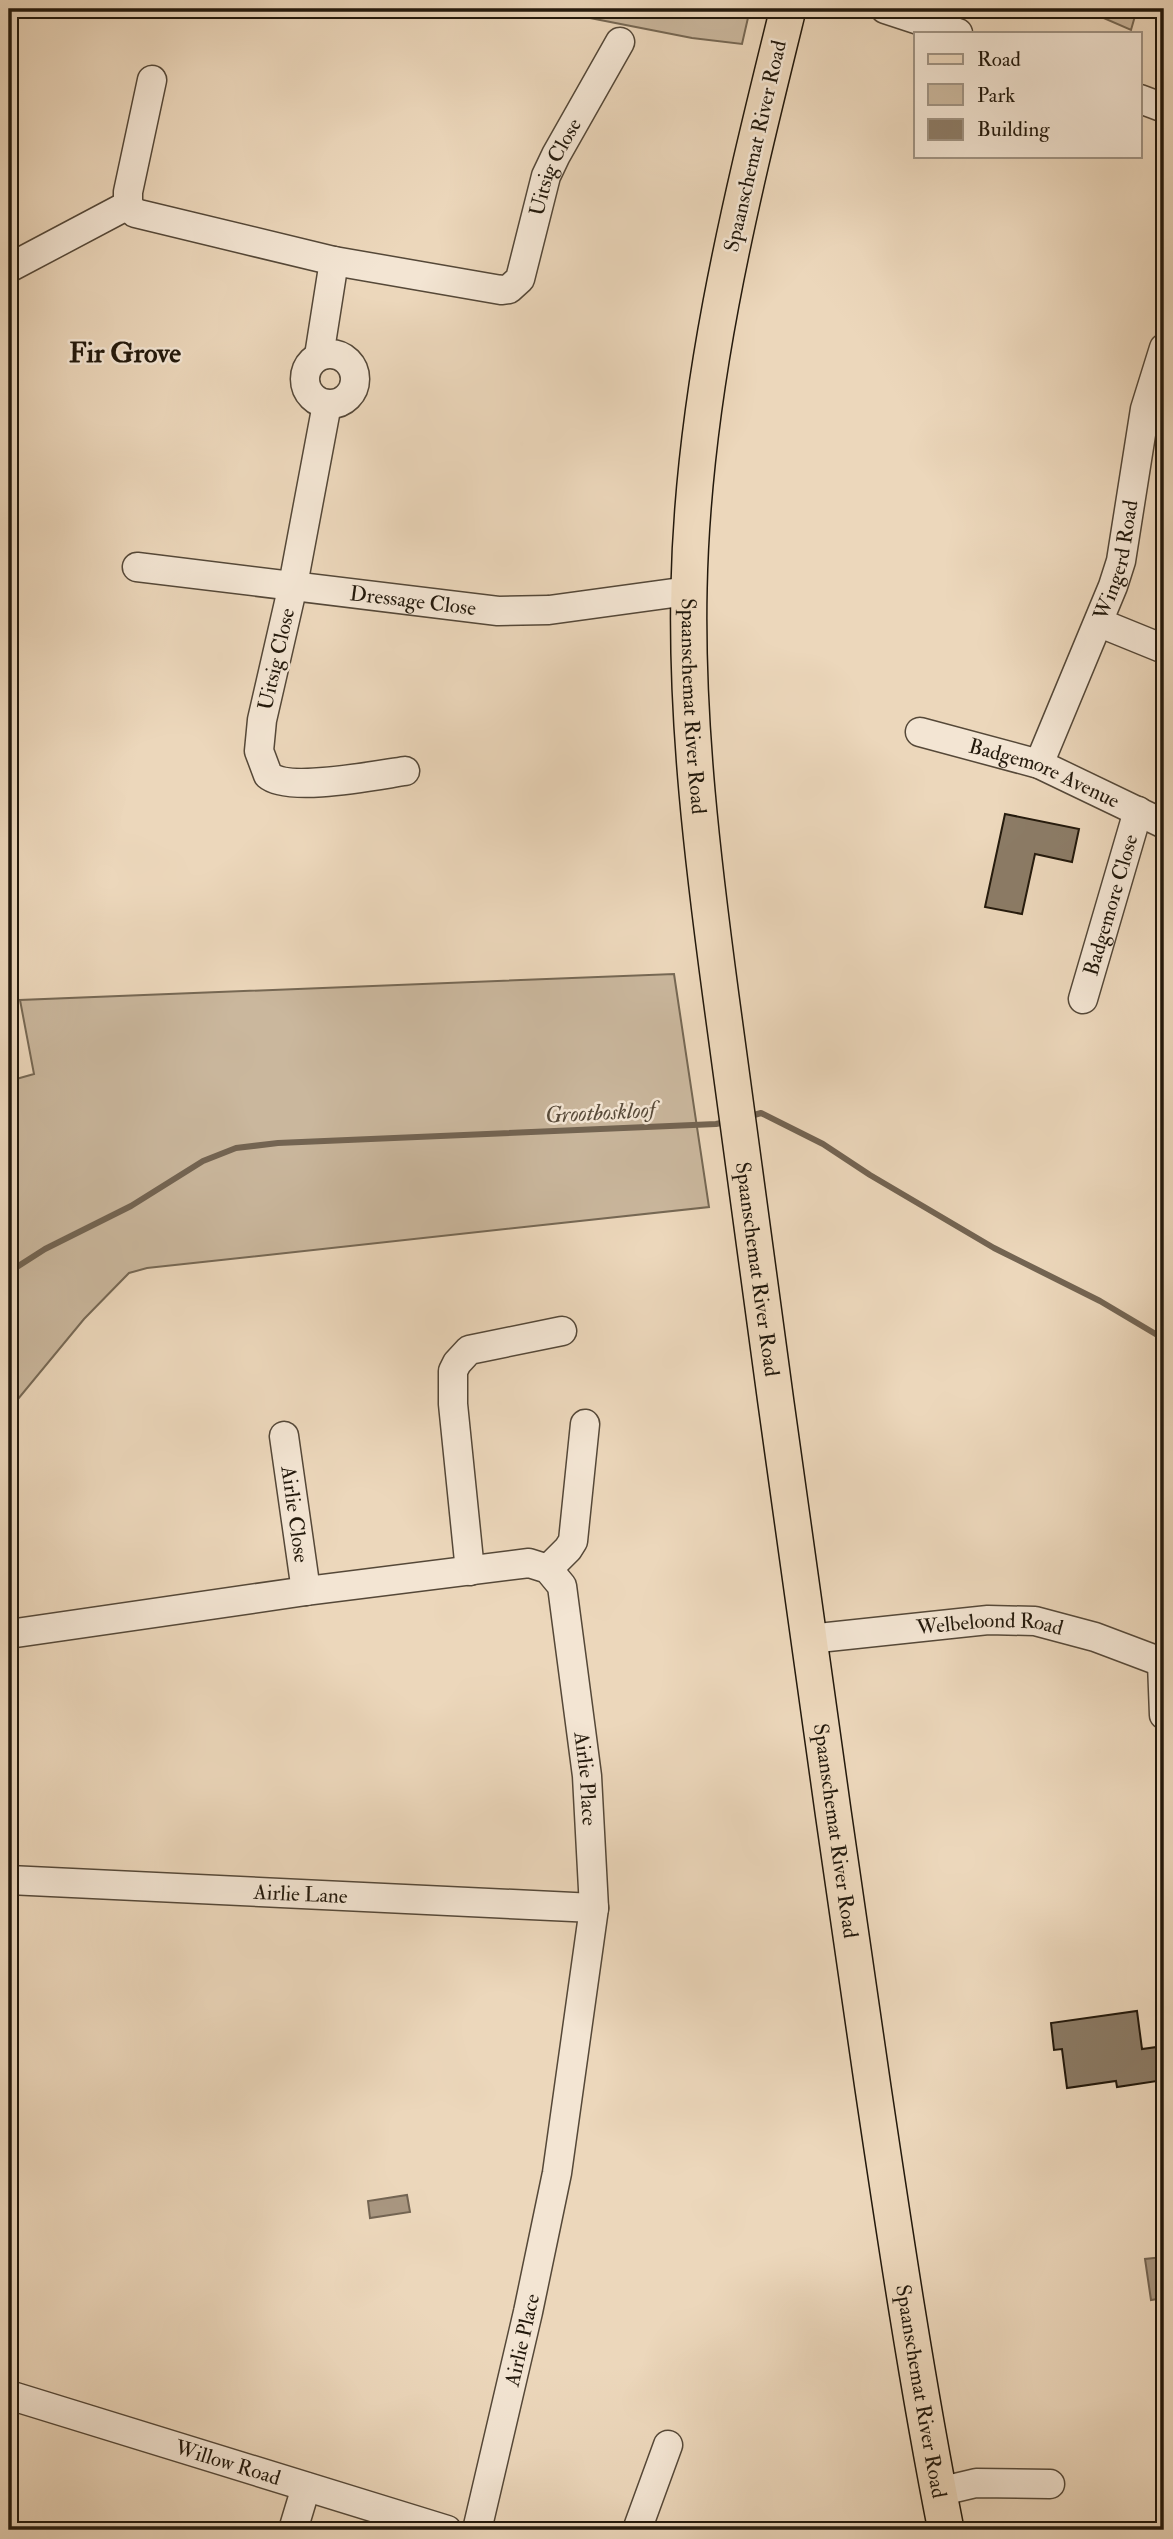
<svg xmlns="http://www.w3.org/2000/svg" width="1173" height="2539" viewBox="0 0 1173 2539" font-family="'IM FELL Double Pica',serif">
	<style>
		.green { fill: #cab79d; stroke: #766854; stroke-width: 2 }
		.water { fill: #a89680; stroke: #736452; stroke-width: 2 }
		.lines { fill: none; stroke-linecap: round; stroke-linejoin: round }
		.stream { stroke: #736452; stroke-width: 6 }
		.building { fill: #8c7c67; stroke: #23190c; stroke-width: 2 }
		.minor-casing { stroke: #554838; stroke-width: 31 }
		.major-casing { stroke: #23190c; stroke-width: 38 }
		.minor { stroke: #f3e5d3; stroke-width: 28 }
		.major { stroke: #ecd7bb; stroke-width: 35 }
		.labels { text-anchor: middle; stroke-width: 5; stroke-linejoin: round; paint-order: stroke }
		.street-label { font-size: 21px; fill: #23190c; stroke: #f3e5d3 }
		.water-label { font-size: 23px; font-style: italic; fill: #584b3a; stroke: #f3e5d3 }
		.district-label { font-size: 28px; font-weight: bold; fill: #23190c; stroke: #f3e5d3 }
	</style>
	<rect width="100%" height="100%" fill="#ecd7bb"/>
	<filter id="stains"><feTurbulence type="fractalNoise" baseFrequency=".00286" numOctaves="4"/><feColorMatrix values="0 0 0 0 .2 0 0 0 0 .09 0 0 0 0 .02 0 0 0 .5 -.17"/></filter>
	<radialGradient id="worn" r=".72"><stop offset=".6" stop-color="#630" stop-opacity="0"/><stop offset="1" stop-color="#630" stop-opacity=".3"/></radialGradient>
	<!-- green -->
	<g class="green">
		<polygon points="544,9 750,9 742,44 692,38"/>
		<polygon points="1083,9 1137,9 1131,30"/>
		<polygon points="674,974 709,1207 147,1268 129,1273 84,1319 9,1410 9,1081 34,1074 20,1000"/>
	</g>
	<!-- water -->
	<g class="water">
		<polygon points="407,2195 410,2212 370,2218 368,2201"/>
		<polygon points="1163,2257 1164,2298 1151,2300 1145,2259"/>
	</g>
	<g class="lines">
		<!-- stream -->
		<g class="stream">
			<polyline points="747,1117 761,1113 823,1144 870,1175 994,1248 1100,1301 1164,1339"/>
			<polyline points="9,1272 45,1249 131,1206 203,1161 236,1148 278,1143 716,1124 726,1122"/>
		</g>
	</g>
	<!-- building -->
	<g class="building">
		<polygon points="1005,814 1079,829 1072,862 1035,854 1022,914 985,907"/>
		<polygon points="1137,2011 1142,2049 1164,2046 1164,2080 1117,2087 1116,2081 1067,2088 1062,2049 1054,2050 1051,2023"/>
	</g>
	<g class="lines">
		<!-- minor casing -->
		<g class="minor-casing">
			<g id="minor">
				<polyline points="885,9 958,33"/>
				<path id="s1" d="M152,80L128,192V205L135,213L334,261L501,290L509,289L520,279L546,176L556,155L620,42"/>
				<polyline points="1140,99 1164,108"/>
				<polyline points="9,268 128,205"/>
				<circle cx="330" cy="379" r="25"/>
				<polyline points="319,356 334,261"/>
				<path d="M327,404L293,585L262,720L259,751L268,775C288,793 377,775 405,771"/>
				<path id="s2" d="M137,567L498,611L549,610L688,591"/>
				<polyline points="1100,623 1164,649"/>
				<path id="s3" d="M920,732L1039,764L1164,824"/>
				<path id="s4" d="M1039,764L1113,586L1121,561L1145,409L1164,348"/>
				<path id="s5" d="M1083,999L1138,811"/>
				<path id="s6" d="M284,1436L306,1591"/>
				<polyline points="548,1569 568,1549 573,1541 585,1424"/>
				<polyline points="470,1571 453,1404 453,1371 457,1363 469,1350 562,1331"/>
				<path id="s7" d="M9,1634L306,1591L529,1563L548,1569L562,1586L587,1776L594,1908L557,2173L528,2312L477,2530"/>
				<path id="s8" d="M809,1639L988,1620L1035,1621L1095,1637L1164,1663"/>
				<polyline points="1162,1663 1164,1715"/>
				<path id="s9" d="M9,1880L594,1908"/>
				<path id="s10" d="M9,2395L447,2530"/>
				<polyline points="938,2492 976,2483 1050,2484"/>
				<polyline points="293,2530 306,2487"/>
				<polyline points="637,2530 668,2445"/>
			</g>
		</g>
		<!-- major casing -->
		<g class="major-casing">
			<g id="major">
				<path id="s11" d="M788,9C741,200 693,390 689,588C686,723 703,863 721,997C738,1132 757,1267 776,1403C808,1631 839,1860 873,2088C895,2236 917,2383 946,2530"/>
			</g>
		</g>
		<!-- minor -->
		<use href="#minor" class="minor"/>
		<!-- major -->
		<use href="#major" class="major"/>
	</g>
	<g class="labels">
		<!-- street labels -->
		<g class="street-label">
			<text transform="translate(755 146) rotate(-77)" y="7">Spaanschemat River Road</text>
			<text dy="7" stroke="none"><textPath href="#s1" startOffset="653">Uitsig Close</textPath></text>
			<text dy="7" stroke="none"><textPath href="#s4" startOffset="219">Wingerd Road</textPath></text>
			<text dy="7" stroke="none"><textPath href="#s2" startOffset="278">Dressage Close</textPath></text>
			<text transform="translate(276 659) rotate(-77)" y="7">Uitsig Close</text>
			<text dy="7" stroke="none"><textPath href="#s11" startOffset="707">Spaanschemat River Road</textPath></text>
			<text dy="7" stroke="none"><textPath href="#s3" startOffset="131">Badgemore Avenue</textPath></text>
			<text dy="7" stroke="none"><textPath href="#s5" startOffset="98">Badgemore Close</textPath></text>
			<text dy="7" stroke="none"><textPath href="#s11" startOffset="1274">Spaanschemat River Road</textPath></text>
			<text dy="7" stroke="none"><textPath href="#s6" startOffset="79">Airlie Close</textPath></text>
			<text dy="7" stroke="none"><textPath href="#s8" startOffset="182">Welbeloond Road</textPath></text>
			<text dy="7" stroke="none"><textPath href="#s7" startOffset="761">Airlie Place</textPath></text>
			<text dy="7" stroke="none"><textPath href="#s11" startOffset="1841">Spaanschemat River Road</textPath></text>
			<text dy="7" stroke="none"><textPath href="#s9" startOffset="292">Airlie Lane</textPath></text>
			<text transform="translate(522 2340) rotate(-77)" y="7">Airlie Place</text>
			<text dy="7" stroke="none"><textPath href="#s11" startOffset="2408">Spaanschemat River Road</textPath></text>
			<text dy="7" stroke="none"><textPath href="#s10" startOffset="229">Willow Road</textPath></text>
		</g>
		<!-- water labels -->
		<g class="water-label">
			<text transform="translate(600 1112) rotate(-3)" y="8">Grootboskloof</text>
		</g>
		<!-- district labels -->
		<g class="district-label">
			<text x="125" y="362">Fir Grove</text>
		</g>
	</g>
	<!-- margin -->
	<rect width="1173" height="2539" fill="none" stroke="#ecd7bb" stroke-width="35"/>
	<rect x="10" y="10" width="1152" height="2518" fill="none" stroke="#23190c" stroke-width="3.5"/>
	<rect x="18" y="18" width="1138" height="2504" fill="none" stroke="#23190c" stroke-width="2"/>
	<!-- legend -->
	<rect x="914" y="32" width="228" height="126" fill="#f3e5d3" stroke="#a09383" stroke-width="2"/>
	<rect x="928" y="54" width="35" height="10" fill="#ecd7bb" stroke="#a09383" stroke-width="2"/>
	<text x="977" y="66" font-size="21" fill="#23190c">Road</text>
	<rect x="928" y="84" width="35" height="21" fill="#cab79d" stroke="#a09383" stroke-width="2"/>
	<text x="977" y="102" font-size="21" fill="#23190c">Park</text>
	<rect x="928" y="119" width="35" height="21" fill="#8c7c67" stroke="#a09383" stroke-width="2"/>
	<text x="977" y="136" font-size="21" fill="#23190c">Building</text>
	<rect width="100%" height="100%" filter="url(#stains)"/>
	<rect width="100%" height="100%" fill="url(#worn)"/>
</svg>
